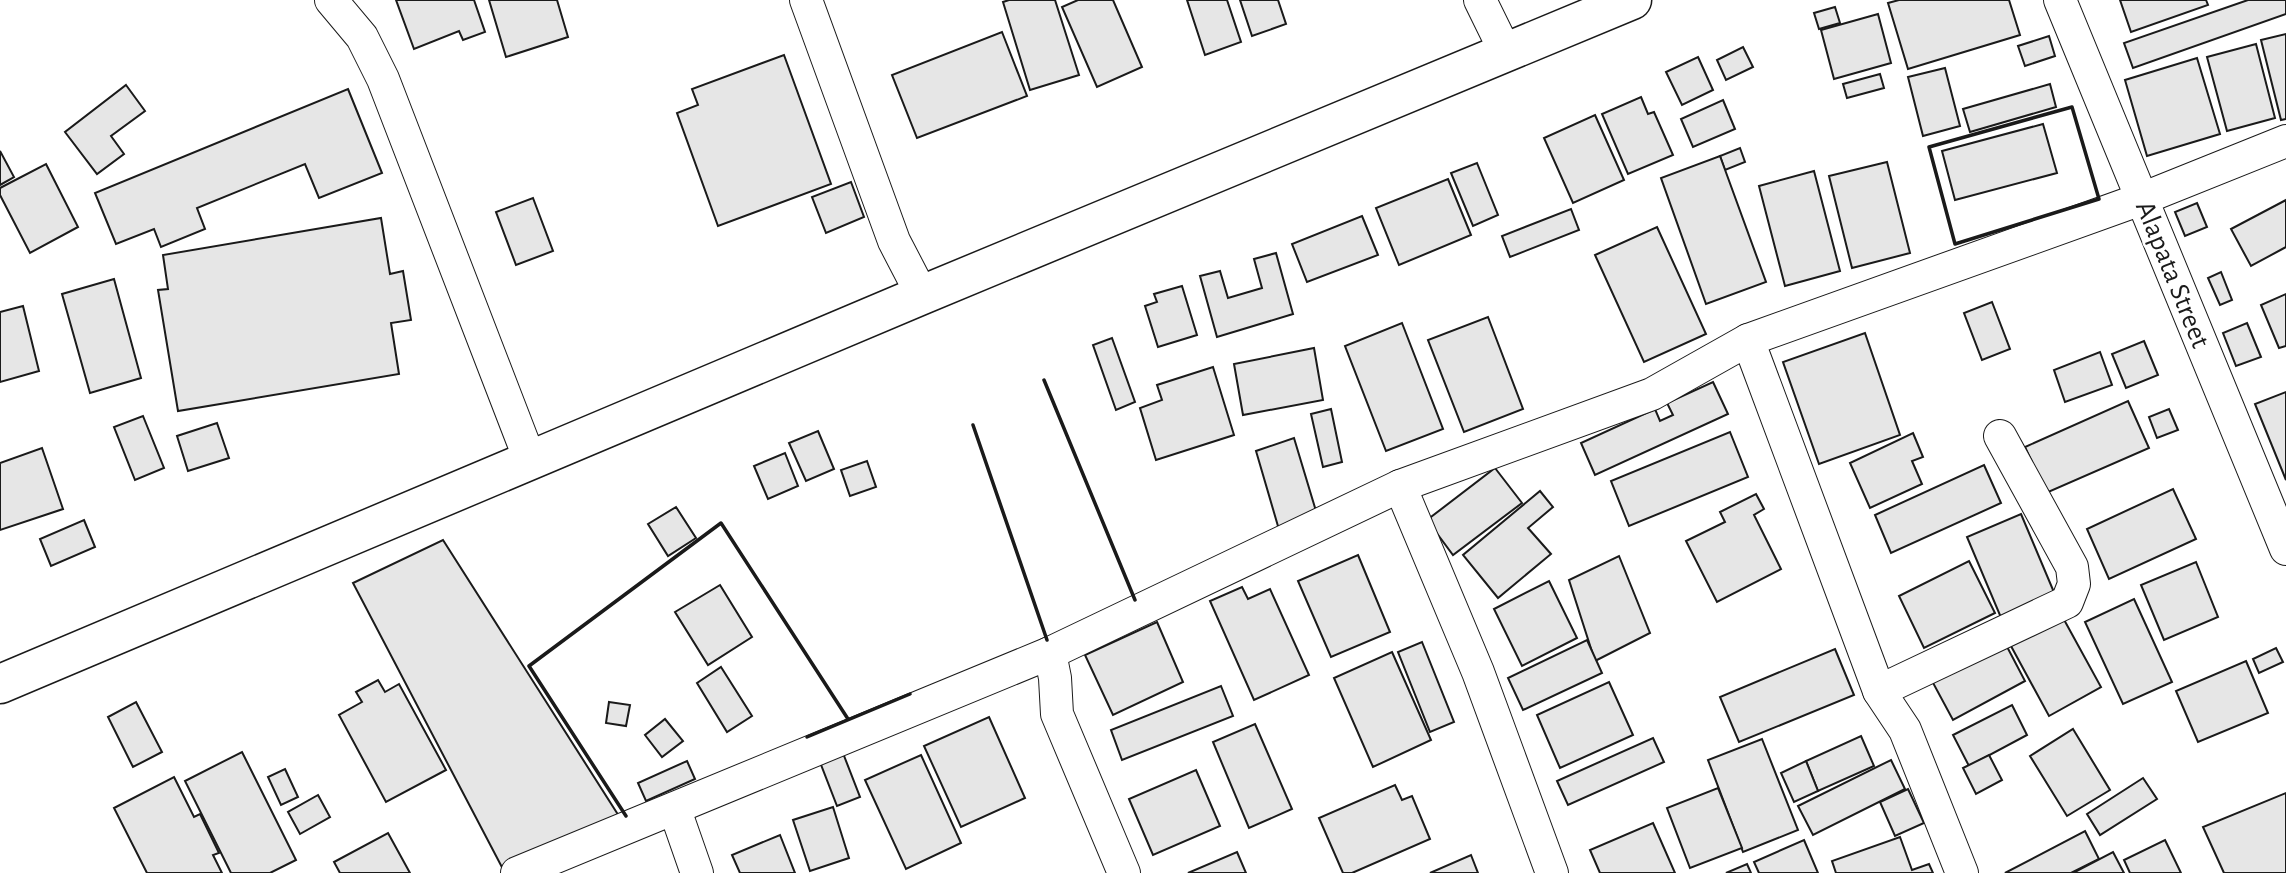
<svg xmlns="http://www.w3.org/2000/svg" width="2286" height="873" viewBox="0 0 2286 873" font-family="'Alegreya Sans',sans-serif">
	<style>
		.building { fill: #e6e6e6; stroke: #1a1a1a; stroke-width: 2 }
		.lines { fill: none; stroke-linecap: round; stroke-linejoin: round }
		.minor-casing { stroke: #1a1a1a; stroke-width: 34 }
		.tertiary-casing { stroke: #1a1a1a; stroke-width: 41 }
		.minor { stroke: #fff; stroke-width: 32 }
		.tertiary { stroke: #fff; stroke-width: 38 }
		.wall { stroke: #1a1a1a; stroke-width: 3.5 }
		.labels { text-anchor: middle; stroke-width: 5; stroke-linejoin: round; paint-order: stroke }
		.street-label { font-size: 28px; fill: #1a1a1a; stroke: #fff }
	</style>
	<rect width="100%" height="100%" fill="#fff"/>
	<!-- building -->
	<g class="building">
		<polygon points="396,0 474,0 485,32 463,40 459,31 414,49"/>
		<polygon points="489,0 557,0 568,37 506,57"/>
		<polygon points="1009,0 1055,0 1079,75 1030,90 1003,2"/>
		<polygon points="1078,0 1113,0 1142,67 1097,87 1062,7"/>
		<polygon points="1187,0 1227,0 1241,42 1205,55"/>
		<polygon points="1240,0 1278,0 1286,24 1252,36"/>
		<polygon points="1899,0 2009,0 2020,35 1908,69 1888,3"/>
		<polygon points="2120,0 2206,0 2208,5 2131,32"/>
		<polygon points="2248,0 2286,0 2286,14 2133,68 2124,43"/>
		<polygon points="1835,7 1840,23 1819,29 1814,13"/>
		<polygon points="1878,14 1891,63 1834,79 1821,30"/>
		<polygon points="1002,32 1027,96 917,138 892,75"/>
		<polygon points="2286,34 2286,119 2281,120 2261,40"/>
		<polygon points="2049,36 2055,56 2025,66 2018,46"/>
		<polygon points="2256,44 2275,118 2227,131 2207,57"/>
		<polygon points="1743,47 1753,67 1726,80 1717,60"/>
		<polygon points="784,55 831,184 718,226 677,113 698,105 692,89"/>
		<polygon points="1698,57 1713,90 1682,105 1666,72"/>
		<polygon points="2197,58 2220,134 2147,156 2125,80"/>
		<polygon points="1945,68 1960,126 1923,136 1908,77"/>
		<polygon points="1880,74 1884,88 1847,98 1843,84"/>
		<polygon points="2050,84 2056,107 1970,132 1963,109"/>
		<polygon points="126,85 145,111 111,136 124,154 97,174 65,132"/>
		<polygon points="348,89 382,173 319,198 305,164 197,208 205,229 161,247 154,229 116,244 95,193"/>
		<polygon points="1641,97 1648,114 1654,112 1673,155 1628,174 1602,114"/>
		<polygon points="1723,100 1735,129 1693,147 1681,119"/>
		<polygon points="1595,115 1624,180 1573,203 1544,138"/>
		<polygon points="2043,124 2057,173 1955,200 1942,151"/>
		<polygon points="1740,148 1745,162 1725,170 1720,156"/>
		<polygon points="0,151 14,177 0,185"/>
		<polygon points="1720,156 1766,282 1706,304 1661,178"/>
		<polygon points="1887,162 1910,253 1852,268 1829,176"/>
		<polygon points="1477,163 1498,215 1473,226 1451,173"/>
		<polygon points="46,164 78,227 30,253 0,195 0,188"/>
		<polygon points="1814,171 1840,271 1785,286 1759,186"/>
		<polygon points="1448,179 1471,235 1399,265 1376,208"/>
		<polygon points="851,182 864,217 826,233 812,197"/>
		<polygon points="533,198 553,251 516,265 496,212"/>
		<polygon points="2286,200 2286,247 2251,266 2231,229"/>
		<polygon points="2197,203 2207,227 2185,236 2175,212"/>
		<polygon points="1571,209 1579,230 1510,257 1502,236"/>
		<polygon points="1362,216 1378,255 1307,282 1292,244"/>
		<polygon points="381,218 390,274 403,271 411,320 391,323 399,374 178,411 158,290 168,289 163,255"/>
		<polygon points="1657,227 1706,334 1644,362 1595,255"/>
		<polygon points="1276,253 1293,314 1217,337 1200,276 1220,271 1228,298 1262,288 1254,259"/>
		<polygon points="2221,272 2232,300 2220,305 2208,278"/>
		<polygon points="114,279 141,378 90,393 62,294"/>
		<polygon points="1182,286 1197,335 1158,347 1145,306 1157,302 1154,294"/>
		<polygon points="2286,294 2286,346 2279,348 2261,305"/>
		<polygon points="1992,302 2010,349 1982,360 1964,313"/>
		<polygon points="23,306 39,371 0,382 0,312"/>
		<polygon points="1488,317 1523,409 1464,432 1428,340"/>
		<polygon points="1402,323 1443,429 1386,451 1345,346"/>
		<polygon points="2247,323 2261,357 2236,366 2223,333"/>
		<polygon points="1865,333 1900,435 1819,464 1783,362"/>
		<polygon points="1112,338 1135,402 1116,410 1093,345"/>
		<polygon points="2144,341 2158,375 2126,388 2112,354"/>
		<polygon points="1314,348 1323,400 1243,415 1234,364"/>
		<polygon points="2100,352 2112,385 2065,402 2054,370"/>
		<polygon points="1213,367 1234,435 1156,460 1140,408 1162,400 1157,385"/>
		<polygon points="1713,382 1728,414 1595,475 1581,443 1655,409 1660,421 1673,415 1667,403"/>
		<polygon points="2286,392 2286,480 2255,404"/>
		<polygon points="2128,401 2149,448 2046,493 2025,447"/>
		<polygon points="1331,409 1342,462 1323,467 1311,414"/>
		<polygon points="2169,409 2178,430 2157,438 2149,417"/>
		<polygon points="143,416 164,468 135,480 114,427"/>
		<polygon points="217,423 229,458 188,471 177,436"/>
		<polygon points="818,431 834,469 806,481 789,443"/>
		<polygon points="1730,432 1748,477 1629,526 1611,481"/>
		<polygon points="1913,433 1923,457 1912,461 1922,484 1870,508 1850,463"/>
		<polygon points="1294,438 1319,521 1280,533 1256,451"/>
		<polygon points="42,448 63,509 0,530 0,463"/>
		<polygon points="785,453 798,486 768,499 754,466"/>
		<polygon points="867,461 876,487 850,496 841,470"/>
		<polygon points="1984,465 2001,503 1891,553 1875,515"/>
		<polygon points="1495,468 1522,503 1453,555 1427,520"/>
		<polygon points="2173,489 2196,539 2109,579 2087,529"/>
		<polygon points="1540,491 1553,507 1528,528 1551,554 1498,598 1463,555"/>
		<polygon points="1756,494 1764,509 1754,515 1781,569 1717,602 1686,541 1725,522 1720,512"/>
		<polygon points="676,507 696,538 668,556 648,524"/>
		<polygon points="2021,514 2056,597 2002,620 1967,537"/>
		<polygon points="84,520 95,547 51,566 40,539"/>
		<polygon points="443,540 624,824 505,873 353,583"/>
		<polygon points="1358,555 1390,632 1331,657 1298,581"/>
		<polygon points="1619,556 1650,633 1595,661 1569,580"/>
		<polygon points="1969,561 1995,613 1924,648 1899,596"/>
		<polygon points="2196,562 2218,617 2164,640 2141,585"/>
		<polygon points="1549,581 1577,638 1522,666 1494,609"/>
		<polygon points="720,585 752,637 708,665 675,612"/>
		<polygon points="1242,587 1248,599 1270,589 1309,675 1254,700 1210,601"/>
		<polygon points="2134,599 2172,682 2123,704 2085,622"/>
		<polygon points="2062,616 2101,687 2049,716 2011,646"/>
		<polygon points="1157,622 1183,682 1113,715 1085,655"/>
		<polygon points="1587,640 1602,673 1523,710 1508,678"/>
		<polygon points="2004,641 2025,681 1953,720 1932,681"/>
		<polygon points="1422,642 1454,722 1430,732 1398,652"/>
		<polygon points="2276,648 2283,662 2259,673 2253,659"/>
		<polygon points="1835,649 1854,695 1739,742 1720,697"/>
		<polygon points="1392,652 1431,740 1373,767 1334,678"/>
		<polygon points="2246,661 2268,713 2198,742 2176,691"/>
		<polygon points="721,667 752,716 727,732 697,683"/>
		<polygon points="378,680 385,692 399,684 446,770 386,802 339,715 362,702 356,692"/>
		<polygon points="1609,682 1633,735 1560,768 1537,715"/>
		<polygon points="1221,686 1233,716 1122,760 1111,730"/>
		<polygon points="136,702 162,752 133,767 108,717"/>
		<polygon points="609,702 630,705 626,726 606,723"/>
		<polygon points="2012,705 2027,735 1969,766 1953,735"/>
		<polygon points="989,717 1025,798 961,827 924,746"/>
		<polygon points="665,719 683,741 662,757 645,735"/>
		<polygon points="1255,724 1292,809 1249,828 1213,742"/>
		<polygon points="2073,729 2110,790 2067,816 2030,756"/>
		<polygon points="1861,736 1874,766 1818,791 1806,761"/>
		<polygon points="1653,738 1664,762 1568,805 1557,781"/>
		<polygon points="1762,739 1798,830 1743,852 1708,760"/>
		<polygon points="841,748 860,797 837,806 818,757"/>
		<polygon points="242,752 296,860 270,873 231,873 185,781"/>
		<polygon points="921,755 961,843 906,869 865,780"/>
		<polygon points="1989,755 2002,780 1976,794 1963,768"/>
		<polygon points="1891,760 1905,789 1813,835 1798,806"/>
		<polygon points="687,761 695,779 646,801 638,783"/>
		<polygon points="1806,761 1818,791 1794,802 1781,773"/>
		<polygon points="285,769 298,797 281,805 268,777"/>
		<polygon points="1196,770 1220,826 1153,855 1129,799"/>
		<polygon points="174,777 194,817 200,814 219,853 213,855 222,873 147,873 114,808"/>
		<polygon points="2143,778 2157,799 2100,835 2087,814"/>
		<polygon points="1395,785 1402,800 1412,796 1430,839 1352,873 1343,873 1319,818"/>
		<polygon points="1718,788 1742,848 1690,868 1667,808"/>
		<polygon points="1908,789 1924,823 1895,836 1880,802"/>
		<polygon points="2286,793 2286,873 2224,873 2203,827"/>
		<polygon points="318,795 330,817 300,834 288,812"/>
		<polygon points="833,807 849,858 810,871 793,820"/>
		<polygon points="1653,823 1675,873 1600,873 1590,850"/>
		<polygon points="2085,831 2099,859 2071,873 2005,873"/>
		<polygon points="388,833 410,873 340,873 334,862"/>
		<polygon points="780,835 795,873 740,873 732,855"/>
		<polygon points="1900,837 1912,870 1929,864 1933,873 1836,873 1832,861"/>
		<polygon points="1804,840 1818,873 1759,873 1754,862"/>
		<polygon points="2165,840 2181,873 2130,873 2124,860"/>
		<polygon points="1237,852 1246,873 1188,873"/>
		<polygon points="2113,852 2124,873 2073,873"/>
		<polygon points="1471,855 1478,873 1430,873"/>
		<polygon points="1747,864 1751,873 1726,873"/>
	</g>
	<g class="lines">
		<!-- minor casing -->
		<g class="minor-casing">
			<g id="minor">
				<polyline points="331,0 362,37 383,79 530,460"/>
				<polyline points="806,0 894,241 922,295"/>
				<polyline points="1480,0 1506,53"/>
				<polyline points="2060,0 2286,549"/>
				<polyline points="1748,340 1879,691 1905,730 1962,873"/>
				<polyline points="1400,486 1478,672 1552,873"/>
				<polyline points="1050,653 1055,678 1057,714 1124,873"/>
				<polyline points="1879,691 2067,602 2074,584 2072,567 2000,436"/>
				<polyline points="675,810 697,873"/>
				<polyline points="517,873 1050,653 1400,486 1652,394 1748,340 2144,198 2286,141"/>
			</g>
		</g>
		<!-- tertiary casing -->
		<g class="tertiary-casing">
			<polyline id="tertiary" points="0,684 922,295 1632,0"/>
		</g>
		<!-- minor -->
		<use href="#minor" class="minor"/>
		<!-- tertiary -->
		<use href="#tertiary" class="tertiary"/>
		<!-- wall -->
		<g class="wall">
			<polygon points="2072,107 2099,199 1955,244 1929,147"/>
			<polyline points="1044,380 1135,600"/>
			<polyline points="973,425 1047,640"/>
			<polyline points="807,737 910,694"/>
			<polyline points="626,816 529,666 721,523 848,719"/>
		</g>
	</g>
	<g class="labels">
		<!-- street labels -->
		<g class="street-label">
			<text transform="translate(2174 274) rotate(68)" y="10">Alapata Street</text>
		</g>
	</g>
</svg>
